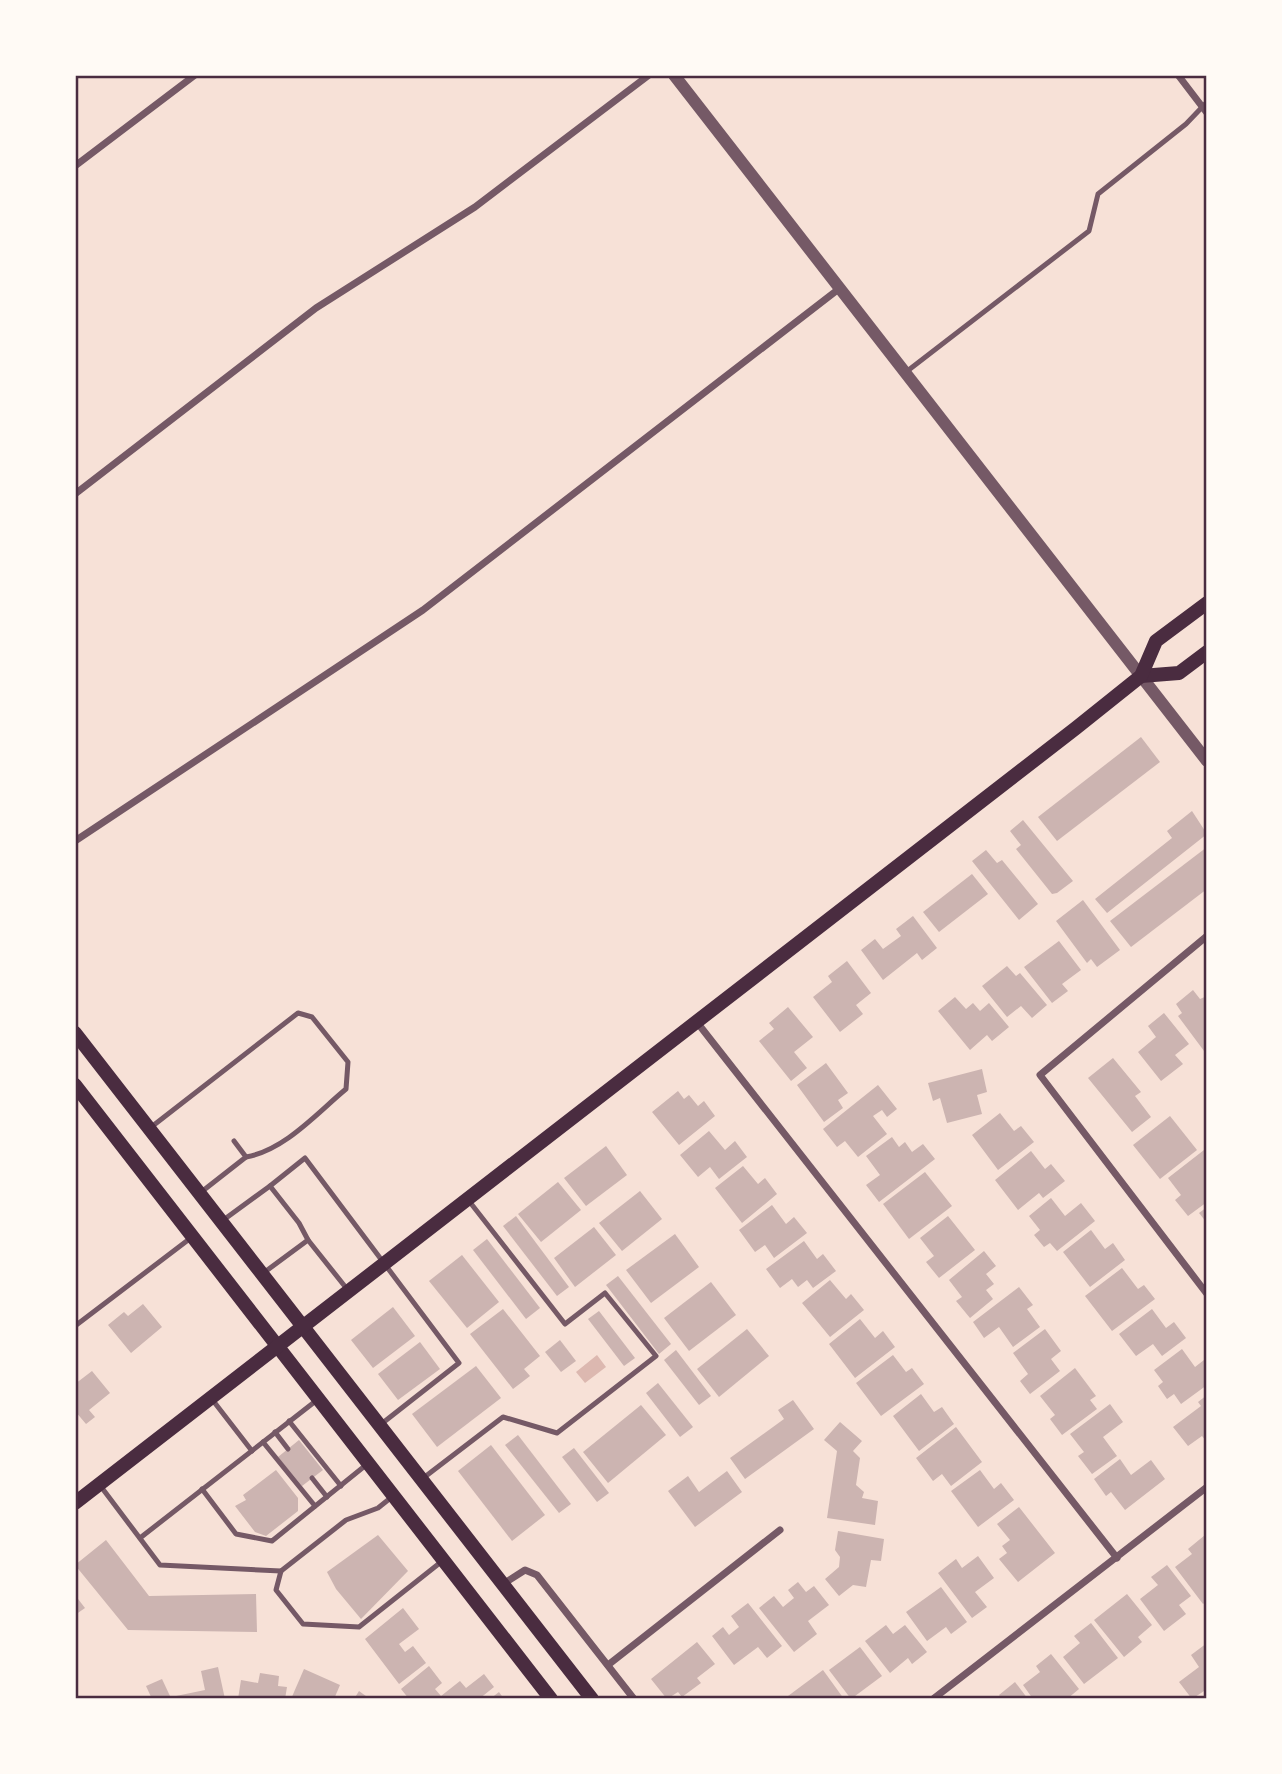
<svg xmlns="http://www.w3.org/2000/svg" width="1282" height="1774" viewBox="0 0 1282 1774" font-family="Mulish,sans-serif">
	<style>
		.water { fill: #dcb8b0 }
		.building { fill: #ccb4b1 }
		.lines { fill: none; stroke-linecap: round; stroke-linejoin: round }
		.service { stroke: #755966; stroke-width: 5 }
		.minor { stroke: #755966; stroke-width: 7 }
		.tertiary { stroke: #755966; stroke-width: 12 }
		.secondary { stroke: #4a2c40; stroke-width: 14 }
		.neatline { fill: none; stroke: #4a2c40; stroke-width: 2.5 }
	</style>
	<rect width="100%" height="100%" fill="#f7e1d7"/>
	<!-- water -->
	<polygon class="water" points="597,1355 606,1367 585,1383 576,1372"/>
	<!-- building -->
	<g class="building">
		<polygon points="1141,737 1160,762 1057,841 1038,817"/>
		<polygon points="1192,811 1207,834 1107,913 1095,899 1172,838 1167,831"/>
		<polygon points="1023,820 1073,881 1057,893 1052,894 1016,849 1021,845 1010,831"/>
		<polygon points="1207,847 1207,889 1131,947 1110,921"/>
		<polygon points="986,850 997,863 1002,860 1038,904 1019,920 972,861"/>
		<polygon points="972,874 988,894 939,932 923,912"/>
		<polygon points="1083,900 1120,950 1097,967 1091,959 1087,963 1056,921"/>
		<polygon points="913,916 937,948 922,960 917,953 883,980 861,950 875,939 883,949 901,936 896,929"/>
		<polygon points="1059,941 1081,970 1062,984 1068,991 1052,1003 1024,967"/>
		<polygon points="847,961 871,993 856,1005 863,1014 840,1032 813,997 832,982 828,976"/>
		<polygon points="1007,966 1016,976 1020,973 1047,1005 1032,1018 1021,1006 1007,1017 982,986"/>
		<polygon points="1193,990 1200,999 1207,996 1207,1055 1178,1016 1182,1013 1176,1004"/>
		<polygon points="955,997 966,1009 973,1003 980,1011 989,1003 1009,1027 992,1041 987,1035 970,1050 938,1011"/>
		<polygon points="788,1007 813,1037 794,1052 807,1068 791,1081 759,1041 774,1029 769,1023"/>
		<polygon points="1164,1013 1189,1044 1175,1055 1183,1064 1161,1081 1138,1052 1156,1037 1148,1026"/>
		<polygon points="1113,1058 1141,1092 1135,1096 1151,1117 1132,1132 1088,1078"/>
		<polygon points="826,1063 848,1093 838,1100 843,1108 824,1122 797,1085"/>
		<polygon points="982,1069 987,1092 977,1095 982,1114 947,1123 940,1098 933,1101 928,1083"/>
		<polygon points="878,1085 897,1109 887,1117 882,1110 873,1116 887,1134 858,1157 845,1141 837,1147 823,1129"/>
		<polygon points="678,1091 684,1099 689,1095 698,1106 704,1101 715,1116 679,1145 652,1112"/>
		<polygon points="1000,1113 1014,1131 1021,1126 1034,1142 998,1170 972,1135"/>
		<polygon points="1170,1116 1197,1150 1160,1179 1133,1145"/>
		<polygon points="709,1131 725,1150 735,1141 747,1157 719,1179 710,1167 698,1177 680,1155"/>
		<polygon points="892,1137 899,1147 905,1142 912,1152 923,1144 935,1159 879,1202 866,1185 880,1175 866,1156"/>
		<polygon points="606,1146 627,1175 586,1206 564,1178"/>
		<polygon points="1204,1150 1207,1202 1188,1216 1175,1200 1181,1195 1168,1178"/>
		<polygon points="1031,1151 1045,1169 1051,1164 1065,1181 1043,1198 1039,1193 1018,1210 995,1180"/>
		<polygon points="743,1166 758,1184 765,1178 777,1194 742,1223 715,1188"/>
		<polygon points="925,1172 952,1206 909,1239 883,1204"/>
		<polygon points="558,1182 581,1210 541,1242 518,1214"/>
		<polygon points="640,1191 662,1219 622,1251 599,1223"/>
		<polygon points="1051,1198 1065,1216 1081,1203 1095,1221 1057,1251 1050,1243 1044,1247 1034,1235 1040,1230 1029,1216"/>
		<polygon points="772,1205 786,1224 794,1217 807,1233 774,1258 765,1245 755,1252 739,1230"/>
		<polygon points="1207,1207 1207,1223 1199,1213"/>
		<polygon points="516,1216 569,1287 557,1296 503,1226"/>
		<polygon points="948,1216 975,1250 939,1278 926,1262 934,1256 920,1238"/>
		<polygon points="594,1227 616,1255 575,1287 554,1258"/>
		<polygon points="1091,1230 1105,1249 1113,1243 1125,1260 1090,1287 1063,1252"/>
		<polygon points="675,1234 699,1267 651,1303 626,1270"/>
		<polygon points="487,1239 540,1308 526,1319 473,1250"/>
		<polygon points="804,1241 817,1259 823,1254 836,1271 813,1288 807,1280 798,1287 792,1279 780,1288 766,1269"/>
		<polygon points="984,1251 996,1266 986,1274 994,1284 986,1290 993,1299 970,1318 956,1301 962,1297 949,1280"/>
		<polygon points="462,1255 499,1302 467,1328 429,1281"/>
		<polygon points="1122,1268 1138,1289 1144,1285 1155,1299 1112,1331 1085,1296"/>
		<polygon points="618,1276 671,1344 659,1354 606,1285"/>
		<polygon points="830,1280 846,1299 851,1294 864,1310 830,1337 802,1303"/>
		<polygon points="711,1282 736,1315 689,1351 664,1318"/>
		<polygon points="1019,1287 1033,1305 1027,1309 1040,1327 1013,1347 999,1327 984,1338 973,1322"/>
		<polygon points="143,1304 162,1327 131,1353 108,1325 124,1312 128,1316"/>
		<polygon points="393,1307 415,1336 373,1368 351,1340"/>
		<polygon points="503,1309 540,1356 524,1369 530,1376 513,1389 470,1334"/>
		<polygon points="1152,1309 1166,1328 1174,1322 1186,1338 1162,1356 1153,1344 1136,1356 1119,1334"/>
		<polygon points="599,1311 635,1358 624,1366 588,1319"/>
		<polygon points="860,1319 875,1338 883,1331 895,1347 855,1378 829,1344"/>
		<polygon points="747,1329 769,1356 719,1397 697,1369"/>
		<polygon points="1045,1329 1061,1351 1051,1359 1060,1371 1030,1394 1020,1381 1028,1374 1013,1353"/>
		<polygon points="560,1340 576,1361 561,1372 545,1352"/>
		<polygon points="420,1342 440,1369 398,1400 378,1374"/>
		<polygon points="1182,1349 1195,1367 1204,1360 1207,1364 1207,1385 1181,1404 1174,1394 1167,1399 1158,1386 1163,1382 1154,1370"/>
		<polygon points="676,1350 711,1396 699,1405 664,1360"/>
		<polygon points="893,1355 906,1372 912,1368 924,1384 881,1416 856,1383"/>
		<polygon points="476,1366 501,1398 437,1447 412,1414"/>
		<polygon points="1075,1368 1096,1396 1090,1400 1097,1409 1062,1435 1050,1419 1055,1415 1040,1396"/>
		<polygon points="92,1371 110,1393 89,1410 95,1417 86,1424 75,1411 75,1384"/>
		<polygon points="658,1383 693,1427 680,1437 646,1393"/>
		<polygon points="921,1394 934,1412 942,1407 954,1424 919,1451 893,1416"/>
		<polygon points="1207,1395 1207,1442 1202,1436 1188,1446 1173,1427 1201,1406 1198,1402"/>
		<polygon points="793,1400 814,1429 745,1479 730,1458 784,1419 778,1410"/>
		<polygon points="1110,1404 1123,1422 1103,1437 1117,1456 1092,1474 1078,1456 1084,1452 1070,1434"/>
		<polygon points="641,1405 666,1435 608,1483 583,1452"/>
		<polygon points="840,1422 862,1441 853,1451 860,1458 856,1485 864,1492 862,1498 878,1501 875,1525 827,1518 837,1451 824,1440"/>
		<polygon points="956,1427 982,1462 951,1486 942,1474 933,1481 916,1458"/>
		<polygon points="518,1435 571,1504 559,1513 505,1445"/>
		<polygon points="299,1440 323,1470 302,1486 278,1457"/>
		<polygon points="491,1445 545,1515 512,1541 458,1471"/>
		<polygon points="574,1448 609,1493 597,1502 562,1457"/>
		<polygon points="1120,1459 1131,1475 1151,1460 1165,1479 1125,1510 1111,1492 1106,1496 1094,1479"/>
		<polygon points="276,1470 298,1498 298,1511 266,1536 255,1532 235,1506 246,1500 243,1495"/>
		<polygon points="980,1470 994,1489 1001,1483 1014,1500 978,1527 951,1491"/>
		<polygon points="727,1471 742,1492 695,1527 668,1491 688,1476 699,1492"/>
		<polygon points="1019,1507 1055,1553 1018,1582 999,1559 1007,1553 1002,1546 1010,1540 997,1524"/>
		<polygon points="838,1531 884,1539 881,1561 871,1560 866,1587 853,1585 839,1596 825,1579 839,1567 840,1557 835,1550"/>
		<polygon points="378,1535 408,1571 361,1619 336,1589 327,1572"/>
		<polygon points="1205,1535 1207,1601 1203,1604 1175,1567 1192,1554 1188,1549"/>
		<polygon points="106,1540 149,1596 256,1594 257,1632 128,1630 75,1565"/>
		<polygon points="978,1556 994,1578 975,1592 987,1607 972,1618 938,1573 956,1559 962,1568"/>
		<polygon points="1167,1565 1191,1596 1179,1605 1186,1614 1164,1631 1140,1599 1158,1585 1151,1577"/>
		<polygon points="798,1582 806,1592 814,1586 829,1605 808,1621 817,1634 794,1652 759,1608 774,1596 783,1607 794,1598 788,1590"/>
		<polygon points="941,1587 967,1622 951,1634 946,1627 927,1641 906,1612"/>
		<polygon points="1127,1594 1152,1625 1138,1637 1142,1642 1124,1657 1094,1620"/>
		<polygon points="75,1595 85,1608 75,1615"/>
		<polygon points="748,1603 782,1646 767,1658 758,1647 734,1665 712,1636 723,1627 729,1635 739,1627 731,1616"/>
		<polygon points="403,1608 419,1629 399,1644 405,1652 413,1646 426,1663 399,1684 365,1639"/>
		<polygon points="1091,1623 1118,1658 1084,1684 1063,1657 1080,1643 1074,1636"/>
		<polygon points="886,1625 893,1634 905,1625 927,1652 912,1664 908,1658 890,1673 865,1641"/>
		<polygon points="697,1642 715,1664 697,1678 701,1683 682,1697 678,1692 667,1699 651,1679"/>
		<polygon points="1207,1643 1207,1689 1192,1699 1179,1682 1199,1667 1191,1655"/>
		<polygon points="860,1647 882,1676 851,1699 829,1670"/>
		<polygon points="1051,1654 1079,1689 1067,1699 1033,1699 1023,1685 1040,1672 1036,1666"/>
		<polygon points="429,1666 442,1683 435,1689 441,1696 460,1681 466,1688 484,1674 494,1687 479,1699 409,1699 401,1689"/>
		<polygon points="218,1667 225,1699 177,1699 176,1696 205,1690 201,1671"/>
		<polygon points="304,1669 340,1685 334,1699 291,1699"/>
		<polygon points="823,1670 844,1699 790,1699 788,1696"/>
		<polygon points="260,1673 279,1676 278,1686 287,1687 285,1699 238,1699 241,1680 258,1683"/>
		<polygon points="162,1679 170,1696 152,1699 146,1686"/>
		<polygon points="1015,1682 1028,1699 1002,1699 999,1695"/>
		<polygon points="359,1691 370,1699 354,1699"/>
		<polygon points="499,1692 504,1699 490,1699"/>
	</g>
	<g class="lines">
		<!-- service -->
		<g class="service">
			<polyline points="906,372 1089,231 1098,194 1186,124 1207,102"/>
			<path d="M150,1128L298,1013L312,1017L348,1062L346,1089C317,1113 285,1150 246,1157"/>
			<polyline points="270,1186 305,1158 459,1363 380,1425"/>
			<polyline points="200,1193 246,1157 234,1141"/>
			<polyline points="222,1221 270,1186 299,1223 308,1240"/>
			<polyline points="262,1274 308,1240 347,1289"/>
			<polyline points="75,1326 192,1237"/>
			<polyline points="211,1398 252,1451"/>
			<polyline points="289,1421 341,1486"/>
			<polyline points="275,1432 288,1449"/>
			<polyline points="263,1442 315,1506"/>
			<polyline points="312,1478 327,1497"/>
			<polyline points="422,1479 503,1417 557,1433 656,1356 605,1293 565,1324 469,1201"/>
			<polyline points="99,1484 160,1565 281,1571 346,1520 378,1508 393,1496"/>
			<polyline points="202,1489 236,1534 272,1541 366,1465"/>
			<polyline points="140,1538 317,1400"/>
			<polyline points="281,1571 276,1590 303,1624 359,1627 441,1562"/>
		</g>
		<!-- minor -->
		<g class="minor">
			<polyline points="1178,75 1207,113"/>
			<polyline points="75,166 195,75"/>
			<polyline points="75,494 316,308 475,207 649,75"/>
			<polyline points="75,841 423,610 840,288"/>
			<polyline points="1207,936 1040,1075 1207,1294"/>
			<polyline points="696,1021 1117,1558"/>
			<polyline points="503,1584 525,1570 537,1575 634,1699"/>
			<polyline points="608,1665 780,1530"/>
			<polyline points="933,1699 1207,1487"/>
		</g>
		<!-- tertiary -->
		<polyline class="tertiary" points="674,75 1207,761"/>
		<!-- secondary -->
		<g class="secondary">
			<polyline points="1141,676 1179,673 1207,652"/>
			<polyline points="75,1033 592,1699"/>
			<polyline points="75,1085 551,1699"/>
			<polyline points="75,1503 1076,728 1141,676 1156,641 1207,603"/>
		</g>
	</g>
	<!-- border -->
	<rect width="1282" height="1774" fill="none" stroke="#fffaf5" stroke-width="154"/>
	<rect x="77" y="77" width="1128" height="1620" class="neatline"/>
</svg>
